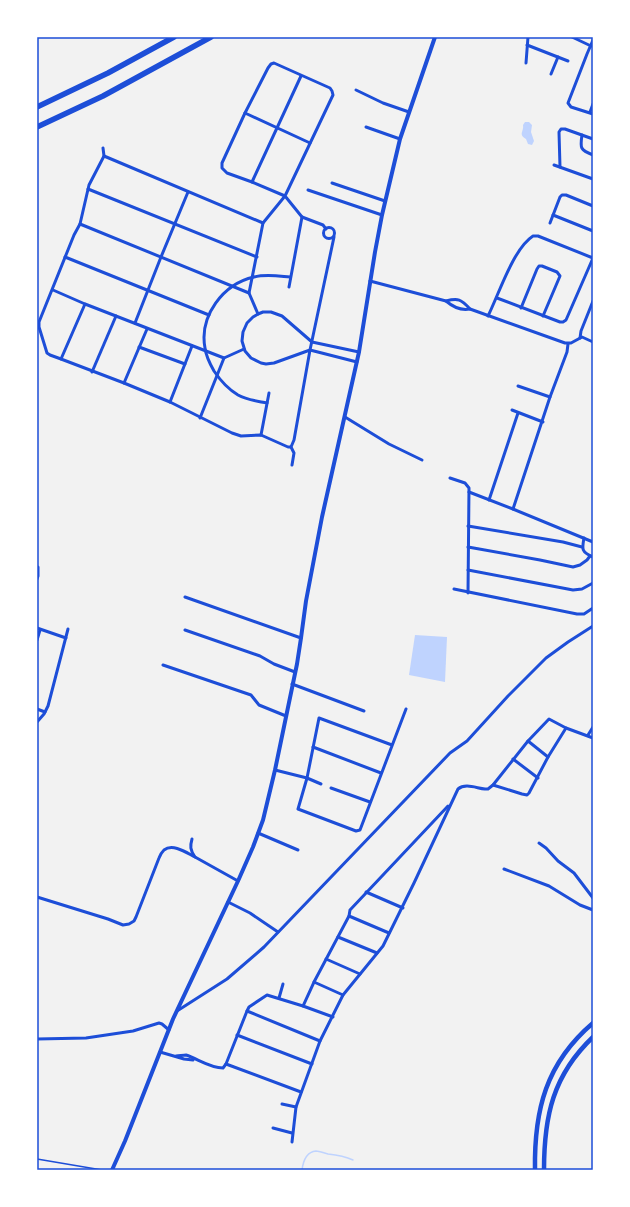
<svg xmlns="http://www.w3.org/2000/svg" width="630" height="1207" viewBox="0 0 630 1207" font-family="'Zilla Slab',serif">
	<style>
		.water { fill: #bfd3fe }
		.lines { fill: none; stroke-linecap: round; stroke-linejoin: round }
		.stream { stroke: #bfd3fe; stroke-width: 1.5 }
		.service { stroke: #1d4ed8; stroke-width: 1.5 }
		.minor { stroke: #1d4ed8; stroke-width: 3 }
		.tertiary { stroke: #1d4ed8; stroke-width: 4 }
		.secondary { stroke: #1d4ed8; stroke-width: 4.5 }
		.motorway { stroke: #1d4ed8; stroke-width: 5.5 }
		.neatline { fill: none; stroke: #1d4ed8; stroke-width: 1.5 }
	</style>
	<rect width="100%" height="100%" fill="#f2f2f2"/>
	<!-- water -->
	<g class="water">
		<path d="M525,122H529L532,125L531,132L534,141L532,145L528,144L526,139C518,134 524,132 523,125Z"/>
		<polygon points="415,635 447,637 445,682 409,675"/>
	</g>
	<g class="lines">
		<!-- stream -->
		<path class="stream" d="M302,1170C303,1162 306,1152 316,1151C319,1151 324,1153 328,1154C337,1155 344,1156 353,1160"/>
		<!-- service -->
		<polyline class="service" points="37,1159 102,1170"/>
		<!-- minor -->
		<g class="minor">
			<polyline points="572,37 591,46"/>
			<polyline points="593,40 587,54 568,103 571,107 593,114"/>
			<polyline points="527,45 568,61"/>
			<polyline points="526,63 528,37"/>
			<polyline points="551,74 558,57"/>
			<polyline points="356,90 383,103 409,112"/>
			<polyline points="590,112 593,104"/>
			<polyline points="245,113 310,143"/>
			<polyline points="366,127 400,139"/>
			<path d="M582,135C580,148 580,150 593,155"/>
			<polyline points="103,148 104,156 89,185 80,224 74,235 39,322 39,327 47,353 50,355 61,359 124,383 170,402 232,433 241,436 261,435 288,447 291,447"/>
			<polyline points="104,156 263,223"/>
			<polyline points="554,165 593,179"/>
			<polyline points="560,167 559,132 561,129 565,129 593,139"/>
			<polyline points="252,182 301,76"/>
			<polyline points="332,183 385,201"/>
			<polyline points="88,189 257,257"/>
			<polyline points="308,190 382,215"/>
			<polyline points="553,215 593,231"/>
			<polyline points="302,217 323,225 326,229"/>
			<polyline points="550,223 560,197 562,195 566,195 593,206"/>
			<polyline points="80,224 249,293"/>
			<circle cx="329" cy="233" r="5.5"/>
			<polyline points="65,257 209,315"/>
			<path d="M370,281L446,301C458,298 461,299 470,309L565,343H571L582,337L593,342"/>
			<polyline points="53,290 85,304 224,358"/>
			<polyline points="497,298 560,322 563,322 566,320 593,258"/>
			<path d="M446,301C453,307 460,311 470,309"/>
			<polyline points="521,308 537,269 539,266 542,266 557,272 560,276 543,316"/>
			<polyline points="258,314 249,293 263,223 285,196 333,95 332,91 330,88 274,63 271,64 268,68 245,113 222,163 222,168 227,173 252,182 285,196 302,217 289,287"/>
			<path d="M488,316C499,294 513,249 533,236H538L593,258"/>
			<polyline points="135,323 161,257 188,192"/>
			<polyline points="580,338 581,331 593,301"/>
			<polyline points="139,347 185,364"/>
			<polyline points="61,359 85,304"/>
			<polyline points="357,362 310,350 274,363 266,364 261,363 251,358 245,351 242,341 243,332 247,323 253,317 258,314 263,312 271,312 282,316 312,342 359,352"/>
			<polyline points="92,372 116,316"/>
			<polyline points="124,383 147,329"/>
			<polyline points="518,386 550,397"/>
			<polyline points="170,402 192,346"/>
			<path d="M267,403C257,401 247,400 238,395C228,389 220,380 214,371C210,364 206,356 205,348C199,316 223,284 254,277C266,274 278,276 290,277"/>
			<polyline points="512,410 543,422"/>
			<polyline points="345,417 389,444 422,460"/>
			<polyline points="200,418 224,358 244,349"/>
			<polyline points="261,435 269,393"/>
			<polyline points="292,465 294,453 291,447 294,440 310,350 334,237"/>
			<polyline points="450,478 465,483 469,488 468,593"/>
			<polyline points="469,492 513,509 593,542"/>
			<polyline points="489,500 518,413"/>
			<polyline points="513,509 550,397 567,352 568,344"/>
			<polyline points="468,526 563,542 582,547"/>
			<path d="M584,538C582,549 581,552 593,557"/>
			<polyline points="468,547 540,560 573,567 580,565 587,560 590,556"/>
			<polyline points="468,570 573,590 582,589 593,583"/>
			<polyline points="37,579 38,576 38,567"/>
			<polyline points="454,589 577,614 584,614 593,608"/>
			<polyline points="185,597 301,638"/>
			<polyline points="37,628 66,638"/>
			<polyline points="185,630 260,656 274,664 295,672"/>
			<polyline points="37,640 40,630"/>
			<polyline points="163,665 251,695 259,705 286,716"/>
			<polyline points="292,684 364,711"/>
			<polyline points="37,709 45,712"/>
			<polyline points="37,722 44,714 48,706 68,629"/>
			<polyline points="588,735 593,727"/>
			<polyline points="528,741 548,757"/>
			<polyline points="392,745 319,718 307,778 298,809 356,831 360,830 406,709"/>
			<polyline points="313,747 381,773"/>
			<polyline points="513,759 538,778"/>
			<polyline points="275,770 307,778 321,784"/>
			<polyline points="493,785 522,794 527,795 529,793 548,757 566,728"/>
			<polyline points="331,788 370,802"/>
			<polyline points="258,833 298,850"/>
			<path d="M192,839C190,846 190,850 195,857L238,881"/>
			<polyline points="539,843 546,848 558,861 574,873 593,898"/>
			<polyline points="504,869 549,886 580,905 593,910"/>
			<polyline points="366,892 403,908"/>
			<path d="M37,897L108,919L123,925L129,924L134,921L136,917L159,858C160,855 162,852 164,850C173,843 187,853 195,857"/>
			<polyline points="228,902 250,913 278,932"/>
			<polyline points="349,916 389,933"/>
			<polyline points="338,937 377,953"/>
			<polyline points="326,959 360,974"/>
			<polyline points="314,982 343,995"/>
			<polyline points="279,998 283,984"/>
			<polyline points="303,1006 314,982 349,916 350,910 448,806"/>
			<polyline points="177,1011 227,979 264,947 450,753 467,741 508,696 546,658 568,642 593,626"/>
			<polyline points="247,1011 320,1041"/>
			<polyline points="237,1035 312,1064"/>
			<polyline points="37,1039 86,1038 133,1031 159,1023 162,1024 169,1030"/>
			<polyline points="160,1052 184,1059 193,1060"/>
			<path d="M176,1056C179,1056 183,1055 186,1055C198,1059 210,1068 223,1068L226,1064L247,1011L249,1007L267,995L303,1006L333,1017"/>
			<polyline points="226,1064 301,1092"/>
			<polyline points="282,1104 296,1107"/>
			<polyline points="273,1128 292,1133"/>
			<path d="M292,1142L296,1107L320,1041L343,995L383,946L414,883L458,789C465,783 476,788 485,789H488L493,785L528,741L549,719L566,728L593,738"/>
		</g>
		<!-- tertiary -->
		<polyline class="tertiary" points="112,1170 125,1141 173,1019 238,881 253,847 263,820 275,770 297,664 301,638 306,601 322,517 359,352 375,252 382,215 400,139 435,37"/>
		<!-- secondary -->
		<g class="secondary">
			<path d="M535,1170C534,1110 546,1063 593,1023"/>
			<path d="M544,1170C544,1116 553,1075 593,1037"/>
		</g>
		<!-- motorway -->
		<g class="motorway">
			<polyline points="37,107 108,73 174,37"/>
			<polyline points="37,127 103,96 211,37"/>
		</g>
	</g>
	<!-- border -->
	<rect width="630" height="1207" fill="none" stroke="#ffffff" stroke-width="76"/>
	<rect x="38" y="38" width="554" height="1131" class="neatline"/>
</svg>
